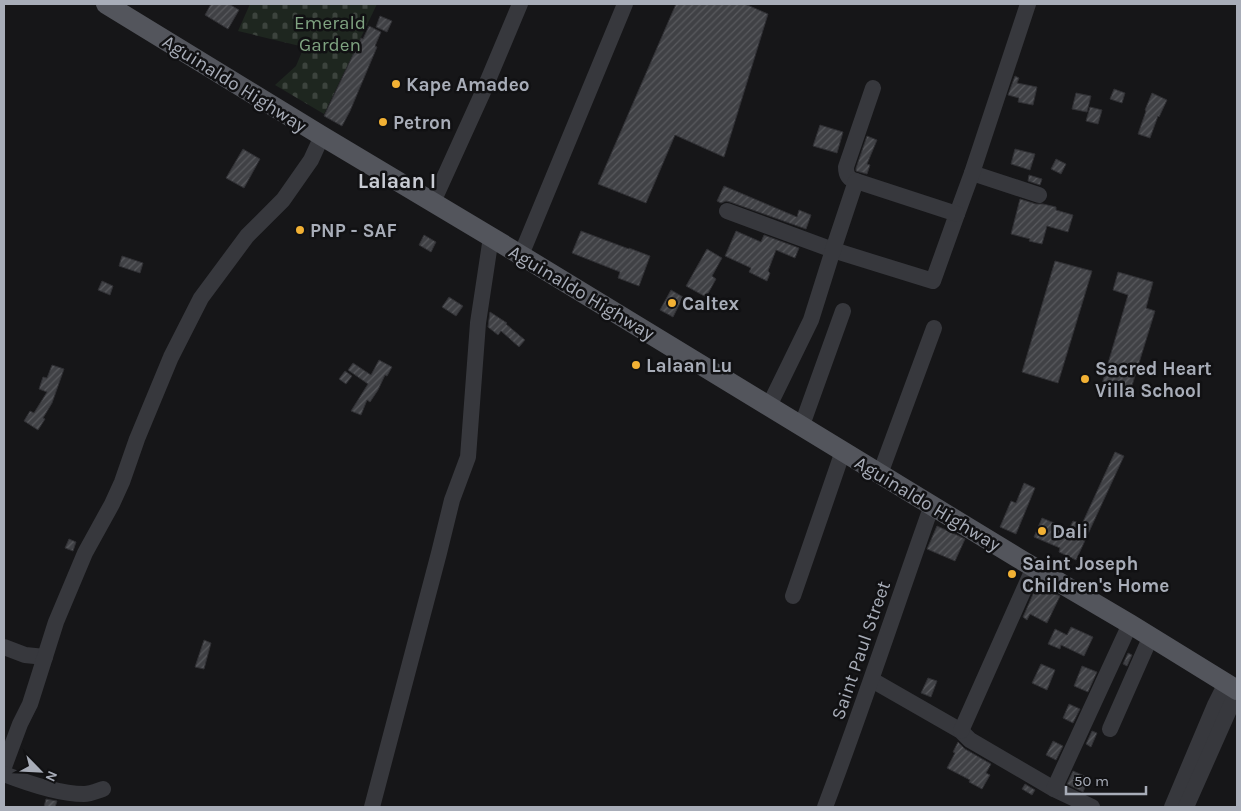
<svg xmlns="http://www.w3.org/2000/svg" width="1241" height="811" viewBox="0 0 1241 811" font-family="Karla,sans-serif">
	<style>
		.cemetery { fill: url(#cemetery-stones) }
		.building { fill: url(#building-hatch); stroke: #303034 }
		.lines { fill: none; stroke-linecap: round; stroke-linejoin: round }
		.minor { stroke: #37383d; stroke-width: 16 }
		.major { stroke: #53555c; stroke-width: 20 }
		.poi-dot { fill: #f2b134; stroke: #111113; stroke-width: 2 }
		.labels { text-anchor: middle; stroke-width: 5; stroke-linejoin: round; paint-order: stroke }
		.park-label { font-size: 19px; fill: #7fa381; stroke: #111113 }
		.street-label { font-size: 19px; fill: #a8adb8; stroke: #111113 }
		.poi-label { font-size: 19px; font-weight: bold; fill: #a8adb8; stroke: #111113; text-anchor: start }
		.quarter-label { font-size: 21px; font-weight: bold; fill: #c9ccd4; stroke: #111113 }
	</style>
	<defs>
		<pattern id="cemetery-stones" width="16" height="16" patternUnits="userSpaceOnUse" patternTransform="scale(1.25)"><rect width="16" height="16" fill="#1e261f"/><path d="M2 7V4a2 2 0 0 1 4 0v3zM10 15v-3a2 2 0 0 1 4 0v3z" fill="#3c433d"/></pattern>
		<pattern id="building-hatch" width="6" height="6" patternUnits="userSpaceOnUse" patternTransform="scale(1.25)"><rect width="6" height="6" fill="#404145"/><path d="M-1 1l2-2M0 6l6-6M5 7l2-2" fill="none" stroke="#595a5e"/></pattern>
	</defs>
	<rect width="100%" height="100%" fill="#161618"/>
	<!-- cemetery -->
	<polygon class="cemetery" points="250,4 377,4 324,114 275,85 296,66 304,47 238,31"/>
	<!-- building -->
	<g class="building">
		<polygon points="211,4 229,4 239,10 228,29 205,15"/>
		<polygon points="676,4 745,4 768,14 724,157 675,135 646,203 598,184"/>
		<polygon points="380,16 392,21 387,32 376,27"/>
		<polygon points="369,26 381,32 375,46 377,47 350,111 342,126 324,116 361,38 363,39"/>
		<polygon points="1015,76 1019,78 1017,83 1037,87 1033,105 1018,102 1019,98 1008,95"/>
		<polygon points="1114,89 1125,93 1122,103 1110,99"/>
		<polygon points="1076,93 1091,96 1087,112 1072,109"/>
		<polygon points="1152,93 1167,100 1159,117 1158,116 1150,138 1138,134 1146,111 1145,110"/>
		<polygon points="1090,107 1102,110 1098,124 1086,121"/>
		<polygon points="820,125 843,132 837,153 813,146"/>
		<polygon points="867,136 877,140 867,164 870,165 867,174 856,171 856,168"/>
		<polygon points="243,149 260,159 244,188 226,178"/>
		<polygon points="1015,149 1035,154 1030,170 1011,164"/>
		<polygon points="1056,159 1066,164 1061,174 1051,169"/>
		<polygon points="1029,175 1042,179 1040,185 1028,181"/>
		<polygon points="724,186 797,217 799,210 811,215 806,229 730,202 726,201 721,203 717,201"/>
		<polygon points="1020,199 1036,204 1043,204 1056,207 1056,210 1073,215 1068,232 1047,226 1042,244 1029,241 1030,239 1011,234"/>
		<polygon points="581,231 629,249 629,248 650,256 639,286 618,278 620,272 572,253"/>
		<polygon points="736,231 761,242 764,235 799,248 795,258 776,250 768,271 770,273 767,281 749,272 751,268 725,256"/>
		<polygon points="424,235 436,242 431,252 419,245"/>
		<polygon points="707,249 722,258 712,276 716,279 706,297 686,286"/>
		<polygon points="122,256 143,263 140,273 119,266"/>
		<polygon points="1055,261 1092,271 1058,383 1022,372"/>
		<polygon points="1118,272 1153,282 1146,308 1155,311 1130,392 1102,384 1128,295 1113,290"/>
		<polygon points="102,281 113,286 110,295 98,290"/>
		<polygon points="671,290 683,297 673,317 660,310"/>
		<polygon points="449,297 463,306 456,316 442,307"/>
		<polygon points="490,312 507,323 506,324 525,340 519,347 501,331 498,335 488,327"/>
		<polygon points="379,360 392,367 387,376 385,375 378,390 370,402 367,400 361,415 351,411 368,384 348,370 353,363 371,375"/>
		<polygon points="52,365 64,369 52,403 43,418 45,419 38,430 24,421 30,411 34,413 47,392 39,389 43,377 47,378"/>
		<polygon points="345,371 352,376 346,384 339,379"/>
		<polygon points="1115,452 1124,456 1076,560 1059,552 1060,548 1034,537 1042,518 1069,529 1073,521 1082,524"/>
		<polygon points="1024,483 1035,488 1016,534 1000,527 1011,501 1016,503"/>
		<polygon points="937,526 957,535 965,539 955,561 927,549"/>
		<polygon points="69,539 76,542 73,551 65,548"/>
		<polygon points="1038,583 1043,586 1042,588 1060,596 1047,623 1030,614 1027,620 1023,617"/>
		<polygon points="1071,627 1093,637 1084,656 1061,645 1060,649 1048,644 1055,629 1067,635"/>
		<polygon points="204,640 211,643 204,669 195,667"/>
		<polygon points="1128,653 1132,655 1127,666 1123,664"/>
		<polygon points="1041,664 1055,670 1047,690 1032,683"/>
		<polygon points="1082,666 1097,672 1088,692 1074,686"/>
		<polygon points="928,678 937,681 931,697 921,693"/>
		<polygon points="1069,704 1080,709 1073,723 1063,718"/>
		<polygon points="1092,731 1097,733 1091,747 1086,744"/>
		<polygon points="1053,741 1063,746 1056,760 1046,755"/>
		<polygon points="958,742 965,749 991,764 986,773 990,775 982,789 969,782 970,780 947,768 955,753 953,752"/>
		<polygon points="1073,771 1089,778 1083,792 1067,784"/>
		<polygon points="1025,784 1035,790 1032,795 1022,789"/>
		<polygon points="46,799 57,801 55,807 44,807"/>
	</g>
	<g class="lines">
		<!-- minor -->
		<g class="minor">
			<polyline points="972,173 1039,195"/>
			<path d="M856,181C848,179 846,175 846,167L873,88"/>
			<polyline points="433,202 483,92 520,4"/>
			<polyline points="727,211 833,250 933,281 957,214 972,173 1028,4"/>
			<polyline points="521,255 625,4"/>
			<polyline points="769,406 811,320 833,250 856,181 957,214"/>
			<polyline points="802,425 843,311"/>
			<polyline points="880,474 934,328"/>
			<polyline points="793,596 843,451"/>
			<polyline points="4,647 25,655 45,657"/>
			<polyline points="872,680 961,731 970,740 1054,789 1092,807"/>
			<polyline points="1110,729 1151,636"/>
			<polyline points="961,731 1034,567"/>
			<polyline points="4,767 20,724 30,704 56,622 85,553 112,504 122,482 137,439 171,357 201,298 247,236 283,200 311,160 322,136"/>
			<path d="M4,774C27,783 58,794 84,794C90,794 97,791 103,789"/>
			<polyline points="1054,789 1130,624"/>
			<polyline points="372,807 439,553 452,500 468,457 478,323 491,237"/>
			<path d="M825,807C863,707 896,606 932,505"/>
			<polyline points="1172,807 1215,705 1226,683"/>
			<polyline points="1186,807 1237,692"/>
		</g>
		<!-- major -->
		<polyline class="major" points="106,4 322,136 491,237 1018,558 1130,624 1237,690"/>
	</g>
	<!-- markers -->
	<g class="poi-dot">
		<circle cx="396" cy="84" r="5"/>
		<circle cx="383" cy="122" r="5"/>
		<circle cx="300" cy="230" r="5"/>
		<circle cx="672" cy="303" r="5"/>
		<circle cx="636" cy="365" r="5"/>
		<circle cx="1085" cy="379" r="5"/>
		<circle cx="1042" cy="531" r="5"/>
		<circle cx="1012" cy="574" r="5"/>
	</g>
	<g class="labels">
		<!-- park labels -->
		<g class="park-label">
			<text x="330" y="29">Emerald<tspan x="330" dy="22">Garden</tspan></text>
		</g>
		<!-- street labels -->
		<g class="street-label">
			<text transform="translate(235 83) rotate(32)" y="7">Aguinaldo Highway</text>
			<text transform="translate(582 292) rotate(31)" y="7">Aguinaldo Highway</text>
			<text transform="translate(928 503) rotate(31)" y="7">Aguinaldo Highway</text>
			<text transform="translate(860 650) rotate(-71)" y="7">Saint Paul Street</text>
		</g>
		<!-- poi labels -->
		<g class="poi-label">
			<text x="406" y="91">Kape Amadeo</text>
			<text x="393" y="129">Petron</text>
			<text x="310" y="237">PNP - SAF</text>
			<text x="682" y="310">Caltex</text>
			<text x="646" y="372">Lalaan Lu</text>
			<text x="1095" y="375">Sacred Heart<tspan x="1095" dy="22">Villa School</tspan></text>
			<text x="1052" y="538">Dali</text>
			<text x="1022" y="570">Saint Joseph<tspan x="1022" dy="22">Children's Home</tspan></text>
		</g>
		<!-- quarter labels -->
		<g class="quarter-label">
			<text x="397" y="188">Lalaan I</text>
		</g>
	</g>
	<!-- border -->
	<rect width="1241" height="811" fill="none" stroke="#a8adb8" stroke-width="10"/>
	<!-- north arrow -->
	<g transform="translate(40 771) rotate(114)" stroke="#111113" stroke-width="4" paint-order="stroke">
	<path d="M0-4L9 19L0 12L-9 19Z" fill="#a8adb8"/>
	<text y="-8" font-size="14" font-weight="bold" text-anchor="middle" fill="#a8adb8">N</text>
	</g>
	<!-- scale -->
	<path d="M1066 786v8h80v-8" fill="none" stroke="#a8adb8" stroke-width="2.5"/>
	<text x="1074" y="786" font-size="15" fill="#a8adb8" stroke="#111113" stroke-width="4" paint-order="stroke">50 m</text>
</svg>
